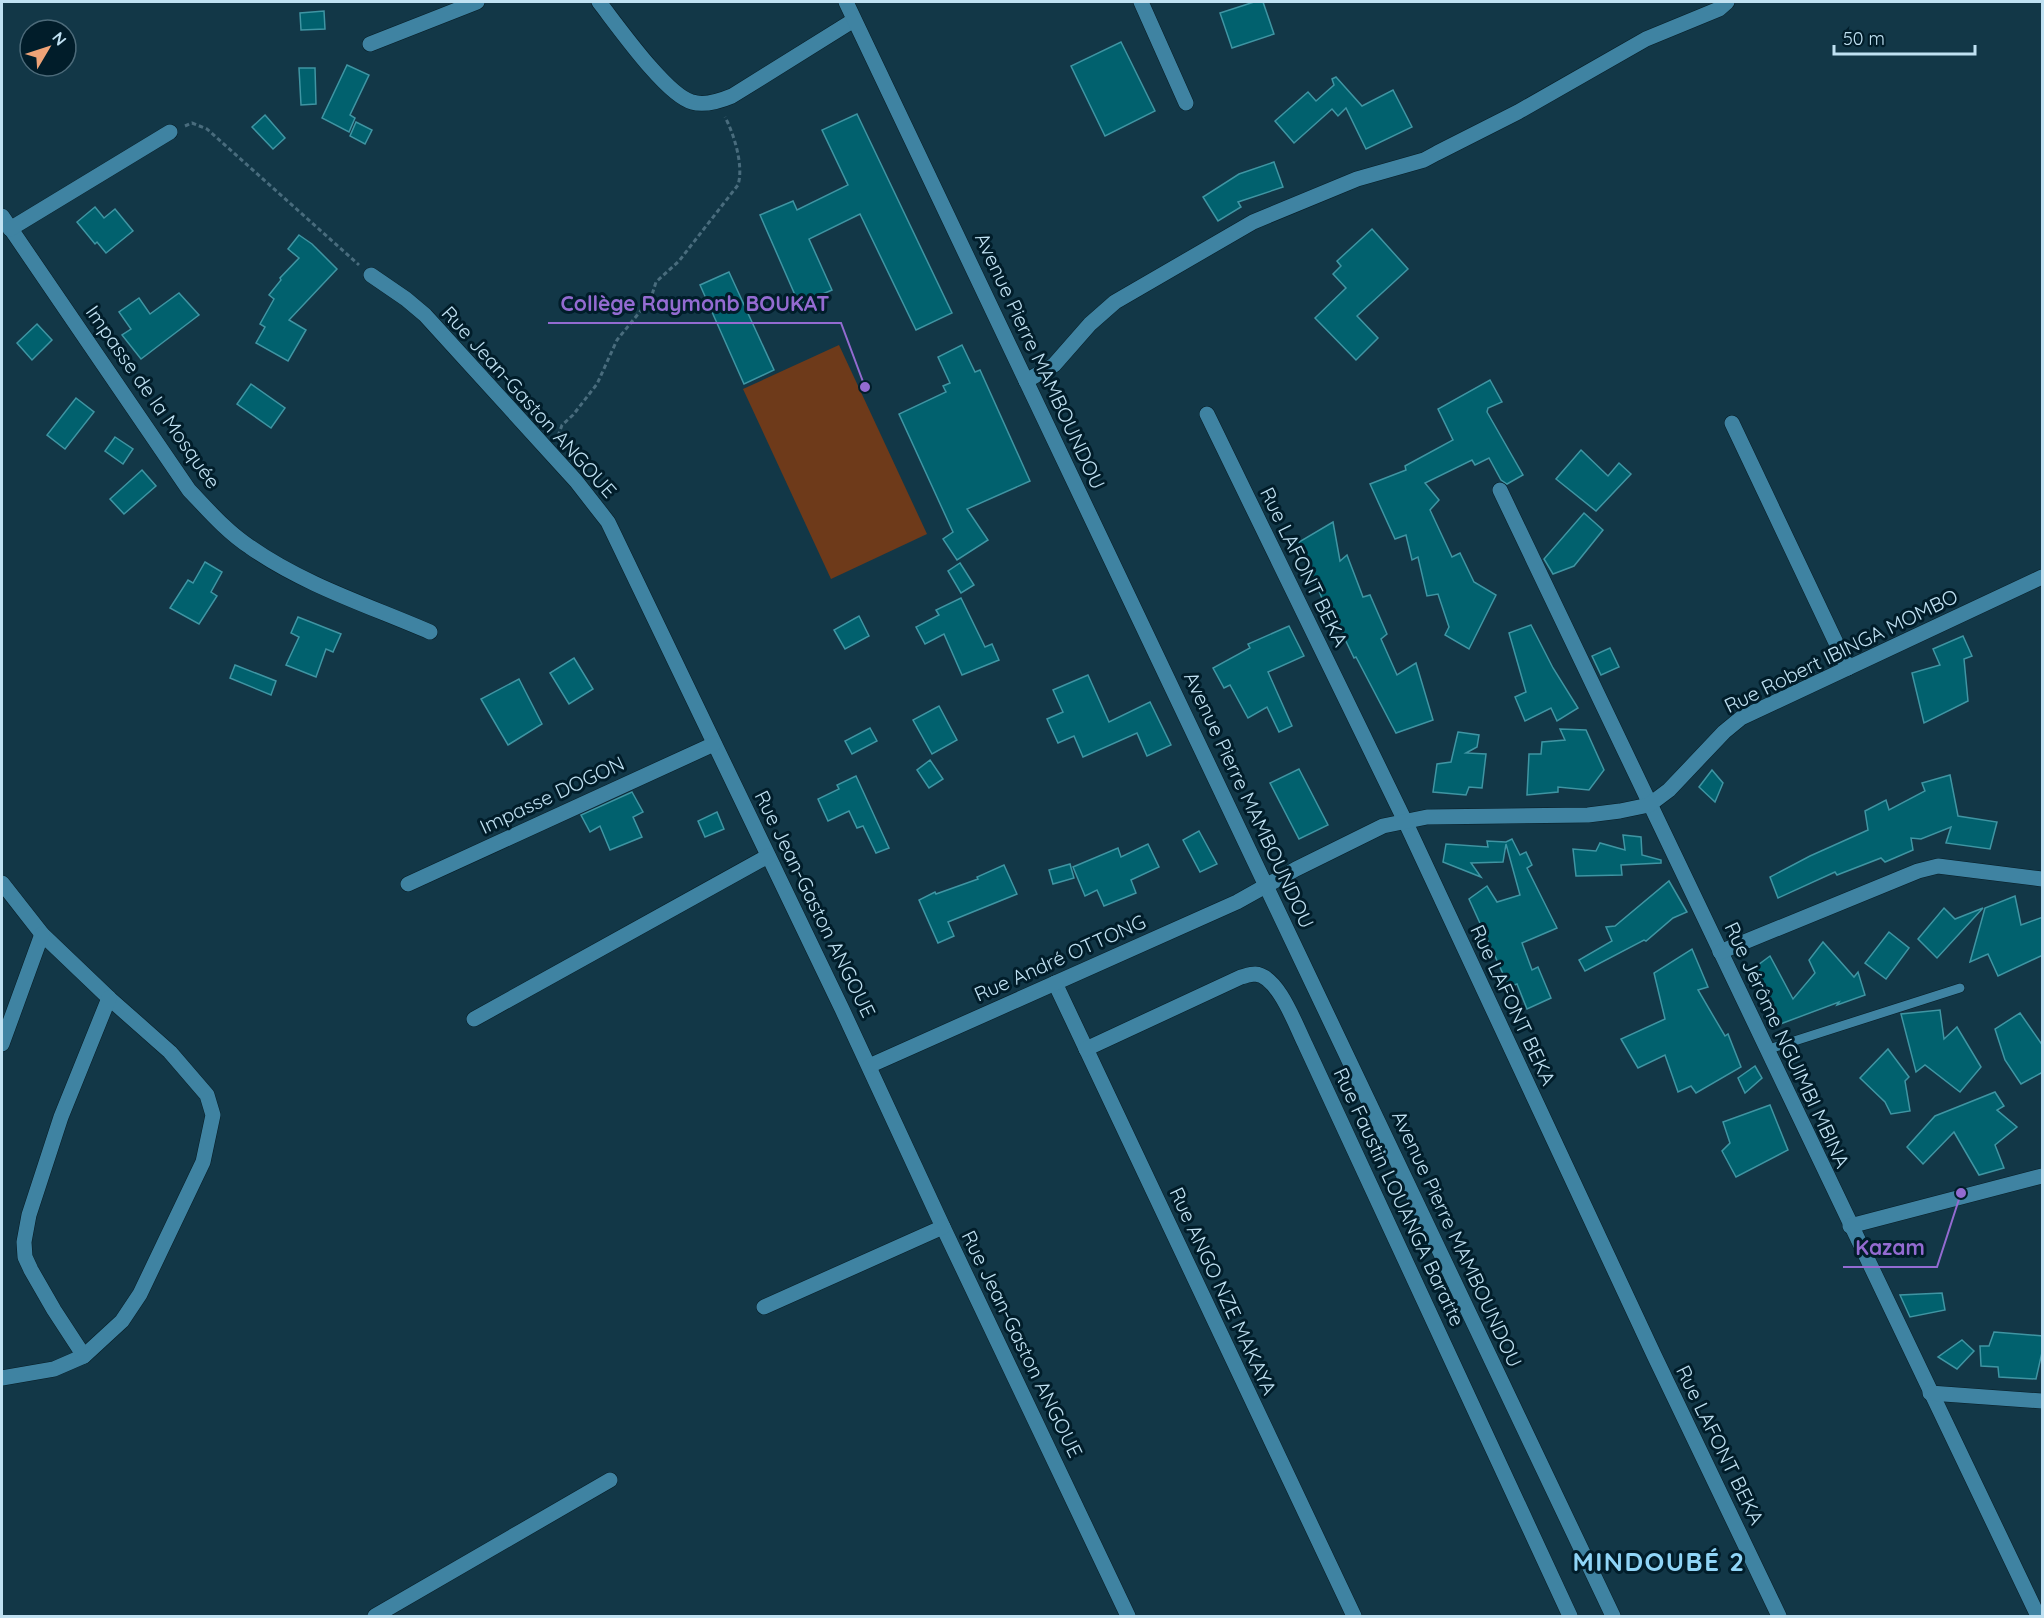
<svg xmlns="http://www.w3.org/2000/svg" width="2044" height="1618" viewBox="0 0 2044 1618" font-family="Quicksand,sans-serif">
	<style>
		.green { fill: #6e3a1a }
		.building { fill: #01616e; stroke: #3f95a3; stroke-width: 1.5 }
		.lines { fill: none; stroke-linecap: round; stroke-linejoin: round }
		.lane-casing { stroke: #071d26; stroke-width: 10 }
		.street-casing { stroke: #071d26; stroke-width: 16 }
		.secondary-casing { stroke: #071d26; stroke-width: 16 }
		.path { stroke: #496c7d; stroke-width: 3; stroke-dasharray: 4.5 3; stroke-linecap: butt }
		.lane { stroke: #3f83a2; stroke-width: 9 }
		.street { stroke: #3f83a2; stroke-width: 15 }
		.secondary { stroke: #3f83a2; stroke-width: 15 }
		.labels { text-anchor: middle; stroke-width: 6; stroke-linejoin: round; paint-order: stroke }
		.street-label { font-size: 20px; fill: #c0e1f2; stroke: #011d2a }
		.district-label { font-size: 26px; font-weight: bold; letter-spacing: 1.5px; fill: #90d5f7; stroke: #011d2a }
		.leader { fill: none; stroke: #936bd1; stroke-width: 2 }
		.callout-dot { fill: #936bd1; stroke: #011d2a; stroke-width: 2 }
		.callout-label { font-size: 21px; text-anchor: middle; font-weight: bold; fill: #936bd1; stroke: #011d2a; stroke-width: 6; stroke-linejoin: round; paint-order: stroke }
	</style>
	<rect width="100%" height="100%" fill="#123747"/>
	<!-- green -->
	<polygon class="green" points="839,345 927,534 831,579 743,389"/>
	<!-- building -->
	<g class="building">
		<polygon points="1254,2 1263,2 1274,34 1232,48 1220,13"/>
		<polygon points="324,11 325,29 301,30 300,13"/>
		<polygon points="1121,42 1155,111 1105,136 1071,66"/>
		<polygon points="347,65 369,75 350,115 355,118 349,132 322,118"/>
		<polygon points="299,68 315,68 316,104 301,105"/>
		<polygon points="1336,77 1362,106 1393,90 1412,127 1366,149 1346,108 1338,116 1332,109 1294,143 1275,121 1308,92 1316,101 1334,85 1332,79"/>
		<polygon points="857,114 952,313 916,330 860,214 809,239 832,290 799,304 760,215 793,201 797,210 848,185 822,130"/>
		<polygon points="265,115 285,138 273,149 252,127"/>
		<polygon points="356,122 372,130 365,144 350,136"/>
		<polygon points="1274,162 1283,187 1238,202 1241,207 1218,221 1203,197 1239,174"/>
		<polygon points="95,207 104,218 115,209 133,231 106,253 97,242 95,244 77,222"/>
		<polygon points="1372,229 1408,269 1357,316 1378,338 1356,360 1315,318 1346,288 1333,274 1341,266 1337,261"/>
		<polygon points="299,235 312,244 337,269 289,320 306,330 288,361 256,343 265,327 260,324 274,299 269,295 281,280 280,278 299,258 288,249"/>
		<polygon points="729,272 774,370 744,384 700,285"/>
		<polygon points="179,293 199,315 141,359 122,335 131,329 119,312 139,298 150,314"/>
		<polygon points="37,324 52,340 32,360 17,343"/>
		<polygon points="962,345 975,372 980,370 1030,481 967,509 988,540 957,560 943,539 953,532 899,414 946,392 943,386 950,383 938,357"/>
		<polygon points="1490,380 1502,402 1488,408 1487,412 1523,475 1507,484 1501,480 1489,458 1475,465 1472,460 1425,483 1439,500 1430,510 1452,557 1460,553 1474,582 1496,595 1469,649 1445,635 1449,627 1438,594 1427,596 1418,557 1412,560 1406,535 1395,539 1370,484 1406,470 1405,466 1453,440 1438,409"/>
		<polygon points="251,384 285,408 271,428 237,404"/>
		<polygon points="76,398 94,412 65,449 47,435"/>
		<polygon points="115,437 133,449 123,464 105,451"/>
		<polygon points="1581,450 1608,476 1619,463 1631,474 1596,511 1556,479"/>
		<polygon points="142,470 156,486 124,514 110,499"/>
		<polygon points="1584,513 1603,530 1574,566 1553,574 1544,559"/>
		<polygon points="1333,522 1340,561 1347,555 1363,597 1370,595 1387,634 1381,639 1397,675 1416,663 1433,720 1396,733 1356,657 1354,658 1329,606 1326,608 1299,542"/>
		<polygon points="205,562 222,572 211,592 217,596 199,624 170,608 188,580 193,583"/>
		<polygon points="960,563 974,585 961,593 948,571"/>
		<polygon points="961,598 985,647 992,644 999,660 962,675 944,634 925,644 916,627 939,615 936,610"/>
		<polygon points="859,616 869,636 845,649 834,630"/>
		<polygon points="298,617 341,634 333,652 326,649 316,677 286,665 299,637 291,633"/>
		<polygon points="1531,625 1553,668 1578,708 1557,721 1551,708 1525,721 1515,697 1526,692 1509,633"/>
		<polygon points="1289,626 1304,656 1268,672 1292,726 1279,732 1267,707 1248,718 1230,685 1224,688 1213,668 1250,648 1248,644"/>
		<polygon points="1963,636 1972,656 1964,659 1968,701 1924,723 1912,673 1940,665 1933,649"/>
		<polygon points="1610,648 1619,667 1601,675 1592,656"/>
		<polygon points="574,658 593,689 569,704 550,673"/>
		<polygon points="235,665 276,681 271,695 230,678"/>
		<polygon points="1088,675 1109,722 1150,702 1171,745 1147,756 1137,733 1083,757 1074,736 1058,743 1047,719 1063,712 1053,690"/>
		<polygon points="519,679 542,724 508,745 481,699"/>
		<polygon points="939,706 957,740 932,754 913,720"/>
		<polygon points="870,728 877,741 852,754 845,741"/>
		<polygon points="1560,729 1586,730 1604,770 1589,790 1558,787 1558,792 1527,795 1529,754 1541,754 1542,742 1565,740"/>
		<polygon points="1458,732 1479,735 1477,747 1466,753 1486,754 1482,788 1469,787 1466,795 1433,792 1437,764 1451,762"/>
		<polygon points="930,760 943,779 929,788 917,770"/>
		<polygon points="1299,769 1328,825 1299,839 1270,783"/>
		<polygon points="1712,770 1723,783 1715,802 1699,787"/>
		<polygon points="1950,775 1958,816 1997,822 1990,849 1946,843 1951,827 1921,839 1911,838 1913,850 1885,862 1881,858 1837,875 1835,872 1778,898 1770,877 1810,856 1868,830 1865,811 1886,800 1889,810 1925,791 1922,783"/>
		<polygon points="856,776 889,848 876,853 863,826 857,828 849,811 828,821 818,799 839,789 837,785"/>
		<polygon points="632,792 643,812 633,817 642,837 610,850 600,826 590,832 581,815"/>
		<polygon points="717,812 724,829 705,837 698,821"/>
		<polygon points="1199,831 1217,864 1200,872 1183,840"/>
		<polygon points="1623,835 1641,837 1642,855 1661,860 1661,863 1621,865 1622,875 1576,876 1573,849 1596,851 1600,843 1625,850"/>
		<polygon points="1512,839 1520,855 1526,852 1532,865 1527,868 1557,928 1522,943 1532,970 1538,967 1551,998 1527,1009 1517,984 1509,987 1469,899 1487,886 1497,902 1520,895 1506,844 1503,862 1471,863 1481,877 1443,862 1446,844 1488,847 1487,841 1506,842"/>
		<polygon points="1148,844 1159,867 1131,880 1136,893 1104,906 1097,890 1085,896 1073,867 1118,848 1121,857"/>
		<polygon points="1070,864 1074,878 1053,884 1049,870"/>
		<polygon points="1004,865 1017,894 948,922 954,936 938,943 919,900 935,892 936,894 978,879 977,877"/>
		<polygon points="1669,881 1687,912 1673,918 1646,941 1644,940 1585,971 1579,960 1612,941 1606,927 1615,926"/>
		<polygon points="2015,896 2021,925 2043,917 2043,955 1998,976 1988,954 1970,962 1985,908"/>
		<polygon points="1944,908 1955,919 1983,908 1937,958 1918,939"/>
		<polygon points="1889,932 1909,948 1886,979 1865,963"/>
		<polygon points="1823,942 1854,977 1858,972 1865,995 1837,1005 1839,1002 1775,1026 1769,1013 1775,1008 1750,971 1770,956 1793,999 1815,973 1809,960"/>
		<polygon points="1692,949 1708,987 1698,990 1725,1036 1728,1034 1741,1067 1696,1093 1691,1086 1678,1092 1665,1055 1638,1068 1621,1039 1665,1019 1654,973"/>
		<polygon points="1940,1010 1944,1039 1957,1027 1981,1067 1960,1092 1925,1065 1916,1072 1901,1014"/>
		<polygon points="2020,1013 2043,1046 2043,1072 2021,1084 2005,1060 1995,1029"/>
		<polygon points="1888,1049 1909,1077 1905,1081 1910,1111 1891,1114 1885,1102 1860,1078"/>
		<polygon points="1755,1066 1762,1078 1745,1093 1738,1078"/>
		<polygon points="1995,1092 2004,1106 1997,1110 2017,1127 1995,1145 2004,1168 1979,1175 1954,1132 1923,1164 1907,1147 1935,1116"/>
		<polygon points="1770,1105 1788,1150 1736,1177 1722,1151 1730,1143 1723,1122"/>
		<polygon points="1942,1293 1945,1310 1910,1317 1900,1295"/>
		<polygon points="1994,1332 2043,1336 2043,1348 2036,1379 1999,1377 1998,1367 1981,1366 1980,1346 1989,1346"/>
		<polygon points="1962,1340 1974,1351 1957,1369 1938,1357"/>
	</g>
	<g class="lines">
		<!-- lane casing -->
		<g class="lane-casing">
			<polyline id="lane" points="1766,1050 1960,988"/>
		</g>
		<!-- street casing -->
		<g class="street-casing">
			<g id="street">
				<path d="M599,2C617,25 666,95 692,102C705,106 720,101 732,96L854,20"/>
				<polyline points="1141,2 1186,103"/>
				<polyline points="370,44 477,2"/>
				<path d="M2,216L189,490C208,510 227,532 250,547C304,585 370,606 430,632"/>
				<polyline points="10,229 170,132"/>
				<polyline points="371,275 406,299 425,315 576,481 608,522 842,1009 943,1227 1128,1616"/>
				<polyline points="1026,381 1054,365 1090,324 1115,302 1253,222 1357,179 1424,160 1437,153 1518,112 1646,39 1719,9 1727,2"/>
				<polyline points="1207,414 1405,821 1654,1355 1779,1616"/>
				<polyline points="1732,423 1848,668"/>
				<polyline points="1500,490 2038,1616"/>
				<polyline points="2,883 42,934 109,998 170,1052 207,1095 213,1115 203,1162 140,1294 122,1321 84,1356 54,1369 2,1378"/>
				<polyline points="408,884 714,744"/>
				<polyline points="1720,952 1918,871 1938,866 2042,879"/>
				<polyline points="1055,983 1354,1616"/>
				<polyline points="474,1019 768,856"/>
				<polyline points="2,1044 42,934"/>
				<path d="M1086,1049L1241,977C1245,976 1251,974 1255,974C1278,975 1296,1026 1305,1044L1570,1616"/>
				<polyline points="869,1066 1237,902 1296,869 1383,826 1427,817 1588,815 1620,811 1649,805 1669,790 1724,732 1741,718 2042,577"/>
				<polyline points="1850,1226 2042,1176"/>
				<polyline points="764,1307 943,1227"/>
				<polyline points="84,1356 54,1310 31,1270 25,1257 24,1242 29,1215 61,1117 109,998"/>
				<polyline points="1930,1393 2042,1401"/>
				<polyline points="375,1616 610,1480"/>
			</g>
		</g>
		<!-- secondary casing -->
		<g class="secondary-casing">
			<polyline id="secondary" points="846,2 1613,1616"/>
		</g>
		<!-- path -->
		<g class="path">
			<polyline points="185,126 192,123 207,129 359,265"/>
			<path d="M558,436L562,425L573,415L597,384L617,340L651,298L656,282L679,261L738,185C744,166 734,134 725,117"/>
		</g>
		<!-- lane -->
		<use href="#lane" class="lane"/>
		<!-- street -->
		<use href="#street" class="street"/>
		<!-- secondary -->
		<use href="#secondary" class="secondary"/>
	</g>
	<g class="labels">
		<!-- street labels -->
		<g class="street-label">
			<text transform="translate(1040 361) rotate(65)" y="7">Avenue Pierre MAMBOUNDOU</text>
			<text transform="translate(153 397) rotate(55)" y="7">Impasse de la Mosquée</text>
			<text transform="translate(529 402) rotate(48)" y="7">Rue Jean-Gaston ANGOUE</text>
			<text transform="translate(1304 567) rotate(64)" y="7">Rue LAFONT BEKA</text>
			<text transform="translate(1841 651) rotate(-26)" y="7">Rue Robert IBINGA MOMBO</text>
			<text transform="translate(552 795) rotate(-25)" y="7">Impasse DOGON</text>
			<text transform="translate(1249 800) rotate(65)" y="7">Avenue Pierre MAMBOUNDOU</text>
			<text transform="translate(815 904) rotate(64)" y="7">Rue Jean-Gaston ANGOUE</text>
			<text transform="translate(1060 958) rotate(-24)" y="7">Rue André OTTONG</text>
			<text transform="translate(1513 1005) rotate(65)" y="7">Rue LAFONT BEKA</text>
			<text transform="translate(1787 1045) rotate(65)" y="7">Rue Jérôme NGUIMBI MBINA</text>
			<text transform="translate(1399 1197) rotate(65)" y="7">Rue Faustin LOUANGA Baratte</text>
			<text transform="translate(1457 1239) rotate(65)" y="7">Avenue Pierre MAMBOUNDOU</text>
			<text transform="translate(1223 1291) rotate(65)" y="7">Rue ANGO NZE MAKAYA</text>
			<text transform="translate(1022 1344) rotate(64)" y="7">Rue Jean-Gaston ANGOUE</text>
			<text transform="translate(1720 1445) rotate(64)" y="7">Rue LAFONT BEKA</text>
		</g>
		<!-- district labels -->
		<g class="district-label">
			<text x="1659" y="1571">MINDOUBÉ 2</text>
		</g>
	</g>
	<!-- callouts -->
	<path class="leader" d="M865 387L841 323H548M1961 1193L1937 1267H1843"/>
	<g class="callout-dot">
		<circle cx="865" cy="387" r="6"/>
		<circle cx="1961" cy="1193" r="6"/>
	</g>
	<g class="callout-label">
		<text x="695" y="311">Collège Raymonb BOUKAT</text>
		<text x="1890" y="1255">Kazam</text>
	</g>
	<!-- border -->
	<rect width="2044" height="1618" fill="none" stroke="#c0e1f2" stroke-width="6"/>
	<!-- north arrow -->
	<g transform="translate(48 48) rotate(51)"><circle r="28" fill="#011d2a" stroke="#4d6b7a" stroke-width="1.5"/>
	<path d="M0-4.5L10 22L0 15L-10 22Z" fill="#efa377"/>
	<text y="-9" font-size="16" font-weight="bold" text-anchor="middle" fill="#c0e1f2">N</text>
	</g>
	<!-- scale -->
	<path d="M1834 45v9h141v-9" fill="none" stroke="#c0e1f2" stroke-width="3"/>
	<text x="1843" y="45" font-size="18" fill="#c0e1f2" stroke="#011d2a" stroke-width="4.5" paint-order="stroke">50 m</text>
</svg>
